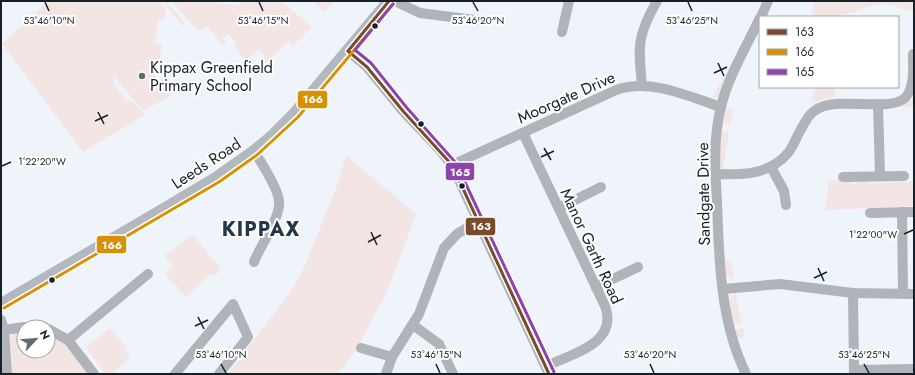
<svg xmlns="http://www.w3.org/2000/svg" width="915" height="375" viewBox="0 0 915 375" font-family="Jost,sans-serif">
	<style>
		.green { fill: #f3e5e4 }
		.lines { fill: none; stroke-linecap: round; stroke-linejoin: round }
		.minor { stroke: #b0b4b9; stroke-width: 10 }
		.major { stroke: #b2b8be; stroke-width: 12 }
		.bus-1-casing { stroke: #fff; stroke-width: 6 }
		.bus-2-casing { stroke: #fff; stroke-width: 6 }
		.bus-3-casing { stroke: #fff; stroke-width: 6 }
		.bus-1 { stroke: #7a4b2a; stroke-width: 3 }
		.bus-2 { stroke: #d59206; stroke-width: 3 }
		.bus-3 { stroke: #8e44ad; stroke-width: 3 }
		.ticks { fill: none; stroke: #171f29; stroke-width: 1.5 }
		.bus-dot { fill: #171f29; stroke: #fff; stroke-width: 1.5 }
		.poi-dot { fill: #626a72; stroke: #fff; stroke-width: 1.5 }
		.labels { text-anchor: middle; stroke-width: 4; stroke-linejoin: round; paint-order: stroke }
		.poi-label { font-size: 16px; fill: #171f29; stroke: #fff; text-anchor: start }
		.street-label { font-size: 16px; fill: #171f29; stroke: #fff }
		.district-label { font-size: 20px; font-weight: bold; letter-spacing: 1px; fill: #23374b; stroke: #fff }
		.ticks-label { font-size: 10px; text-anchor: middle; fill: #171f29; stroke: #fff; stroke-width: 4; stroke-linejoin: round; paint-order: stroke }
		.line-badge { stroke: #fff; stroke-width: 1.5 }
		.badge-label { font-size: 11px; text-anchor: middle; font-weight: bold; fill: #fff }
	</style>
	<rect width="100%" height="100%" fill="#eef4fa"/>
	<!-- green -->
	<g class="green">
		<polygon points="49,1 159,1 166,8 164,20 158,20 155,43 162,44 160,60 150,70 172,95 143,111 114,76 113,83 127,101 132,101 145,115 83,152 2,44"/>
		<polygon points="162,1 166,1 184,22 184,27"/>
		<polygon points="172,1 203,1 242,6 238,1 281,1 312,27 293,46 288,41 265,65 264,55 259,48 246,61 234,46 237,43 228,34 223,38 226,42 223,45 207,26 202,30 197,30"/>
		<polygon points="312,1 335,1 325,12"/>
		<polygon points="815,1 914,1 914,11 881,3 837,17 813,17 812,9"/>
		<polygon points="732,64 720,96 711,99"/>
		<polygon points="816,87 835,87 835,95 833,97 815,102 811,99"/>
		<polygon points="909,99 914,99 914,107 893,107"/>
		<polygon points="726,109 733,109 730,125 723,122"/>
		<polygon points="721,131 729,131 723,169 719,164"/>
		<polygon points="346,155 416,214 386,294 356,350 338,374 228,374 291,291 305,266 317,235 339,180"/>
		<polygon points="829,180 846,180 853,185 861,180 867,180 869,184 914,181 914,206 825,210"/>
		<polygon points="193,235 220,268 219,273 210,275 186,297 165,274 173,266 164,256"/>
		<polygon points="731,261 734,281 726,274 724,262"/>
		<polygon points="735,292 742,323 732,324 729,301"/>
		<polygon points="110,328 127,348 125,351 130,357 113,374 101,374 104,371 86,347"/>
		<polygon points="743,328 745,337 736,338 734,330"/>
		<polygon points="24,330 24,351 48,351 48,333 68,345 90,374 12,374 10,337 13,331"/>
	</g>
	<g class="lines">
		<!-- minor -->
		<g class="minor">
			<polyline points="395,1 420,13 483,21"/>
			<polyline points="761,17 768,1"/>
			<polyline points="562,32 569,1"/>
			<polyline points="348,51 367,67 403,111 439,149 452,165 549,374"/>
			<path d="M642,85C638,46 637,36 657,1"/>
			<polyline points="878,104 880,176"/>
			<path d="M523,133L605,306C619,343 572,354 546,366"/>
			<path d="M254,151C261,162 278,188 279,201C281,217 260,246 254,262"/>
			<path d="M452,165L616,90C651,78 687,96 721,107"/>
			<polyline points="771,167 784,191 786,205"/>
			<path d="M716,174C743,175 769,175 788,153C793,147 796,138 800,131C805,122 809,113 819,108C843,97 888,112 905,98C915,87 913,68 913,54"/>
			<polyline points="843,177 904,176"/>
			<polyline points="559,208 601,187"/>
			<polyline points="902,212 903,294"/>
			<polyline points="870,213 914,212"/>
			<polyline points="596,287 638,267"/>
			<polyline points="723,289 780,284 853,293 914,294"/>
			<polyline points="853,293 854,374"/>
			<polyline points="1,320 4,330 7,374"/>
			<polyline points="413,325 439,344 453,374"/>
			<polyline points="28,327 43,327"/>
			<polyline points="48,329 68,340 94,374"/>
			<polyline points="4,330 24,327"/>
			<polyline points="68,340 148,274"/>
			<polyline points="361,348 392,357"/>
			<polyline points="854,370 914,369"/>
			<polyline points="175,374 233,304 248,337 219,374"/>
			<polyline points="386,374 392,357 419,314 444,248 457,234 478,221"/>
			<path d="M746,374C720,321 719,260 717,201C715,170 713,138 721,107C728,77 746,47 760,18"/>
		</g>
		<!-- major -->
		<polyline class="major" points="1,304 157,213 216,178 254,151 271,137 294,114 389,1"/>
		<!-- bus-1 casing -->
		<g class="bus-1-casing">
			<g id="bus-1">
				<polyline points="348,51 367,67 403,111 452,165 549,374"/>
				<polyline points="348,51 389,1"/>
			</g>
		</g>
		<!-- bus-2 casing -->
		<g class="bus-2-casing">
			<polyline id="bus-2" points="4,308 219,182 257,155 298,117 393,4"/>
		</g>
		<!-- bus-3 casing -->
		<g class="bus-3-casing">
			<polyline id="bus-3" points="393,4 355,50 371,63 407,108 456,163 554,372"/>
		</g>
		<!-- bus-1 -->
		<use href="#bus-1" class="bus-1"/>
		<!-- bus-2 -->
		<use href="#bus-2" class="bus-2"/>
		<!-- bus-3 -->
		<use href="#bus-3" class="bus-3"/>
	</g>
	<!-- ticks -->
	<path class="ticks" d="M45,2L49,11M259,2L263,11M473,2L478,11M688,2L692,11M718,63L724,76M714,73L727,67M98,112L104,124M95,121L108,115M544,148L551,160M541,157L554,151M2,166L11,162M371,232L377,245M904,234L913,230M368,242L381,235M818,268L824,281M814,278L827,272M198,317L204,329M195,326L208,320M221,364L226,373M436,364L440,373M650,364L654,373M864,364L869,373"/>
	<!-- markers -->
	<g class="bus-dot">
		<circle cx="375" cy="26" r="3.5"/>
		<circle cx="421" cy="124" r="3.5"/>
		<circle cx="462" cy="186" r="3.5"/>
		<circle cx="52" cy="280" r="3.5"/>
	</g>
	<circle class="poi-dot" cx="142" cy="76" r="4"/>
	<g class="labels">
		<!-- poi labels -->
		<g class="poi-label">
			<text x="150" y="73">Kippax Greenfield<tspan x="150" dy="18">Primary School</tspan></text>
		</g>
		<!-- street labels -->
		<g class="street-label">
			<text transform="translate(566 97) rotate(-24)" y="6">Moorgate Drive</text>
			<text transform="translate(206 163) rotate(-33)" y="6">Leeds Road</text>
			<text transform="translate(703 194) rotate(-91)" y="6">Sandgate Drive</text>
			<text transform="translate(592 246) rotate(65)" y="6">Manor Garth Road</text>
		</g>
		<!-- district labels -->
		<g class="district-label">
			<text x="261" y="236">KIPPAX</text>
		</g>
	</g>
	<g class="ticks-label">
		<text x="49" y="24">53°46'10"N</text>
		<text x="263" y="24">53°46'15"N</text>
		<text x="478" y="24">53°46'20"N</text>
		<text x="692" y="24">53°46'25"N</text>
		<text x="42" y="165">1°22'20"W</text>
		<text x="873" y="238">1°22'00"W</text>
		<text x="221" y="358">53°46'10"N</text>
		<text x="436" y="358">53°46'15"N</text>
		<text x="650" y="358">53°46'20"N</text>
		<text x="864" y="358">53°46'25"N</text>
	</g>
	<g class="line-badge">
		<rect x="297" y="90" width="31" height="19" rx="4" fill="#d59206"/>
		<rect x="445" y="162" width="30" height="19" rx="4" fill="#8e44ad"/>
		<rect x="465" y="217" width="31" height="19" rx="4" fill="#7a4b2a"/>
		<rect x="96" y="235" width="31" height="19" rx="4" fill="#d59206"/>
	</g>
	<g class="badge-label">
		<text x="313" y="103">166</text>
		<text x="460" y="176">165</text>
		<text x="481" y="230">163</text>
		<text x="112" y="249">166</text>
	</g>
	<!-- border -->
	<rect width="915" height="375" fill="none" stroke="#171f29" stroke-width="4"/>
	<!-- legend -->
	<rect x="759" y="16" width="140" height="72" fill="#ffffff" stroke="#a2a5a9"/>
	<rect x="767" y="29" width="20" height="6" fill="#7a4b2a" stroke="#a2a5a9"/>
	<text x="795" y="36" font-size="12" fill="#171f29">163</text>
	<rect x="767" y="49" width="20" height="6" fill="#d59206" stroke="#a2a5a9"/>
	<text x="795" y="56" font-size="12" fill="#171f29">166</text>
	<rect x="767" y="69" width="20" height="6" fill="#8e44ad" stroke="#a2a5a9"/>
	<text x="795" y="76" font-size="12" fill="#171f29">165</text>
	<!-- north arrow -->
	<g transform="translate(36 339) rotate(64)"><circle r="19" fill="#ffffff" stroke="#a2a5a9"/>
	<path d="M0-3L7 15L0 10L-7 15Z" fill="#626a72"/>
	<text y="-6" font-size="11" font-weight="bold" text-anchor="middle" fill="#171f29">N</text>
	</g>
</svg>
